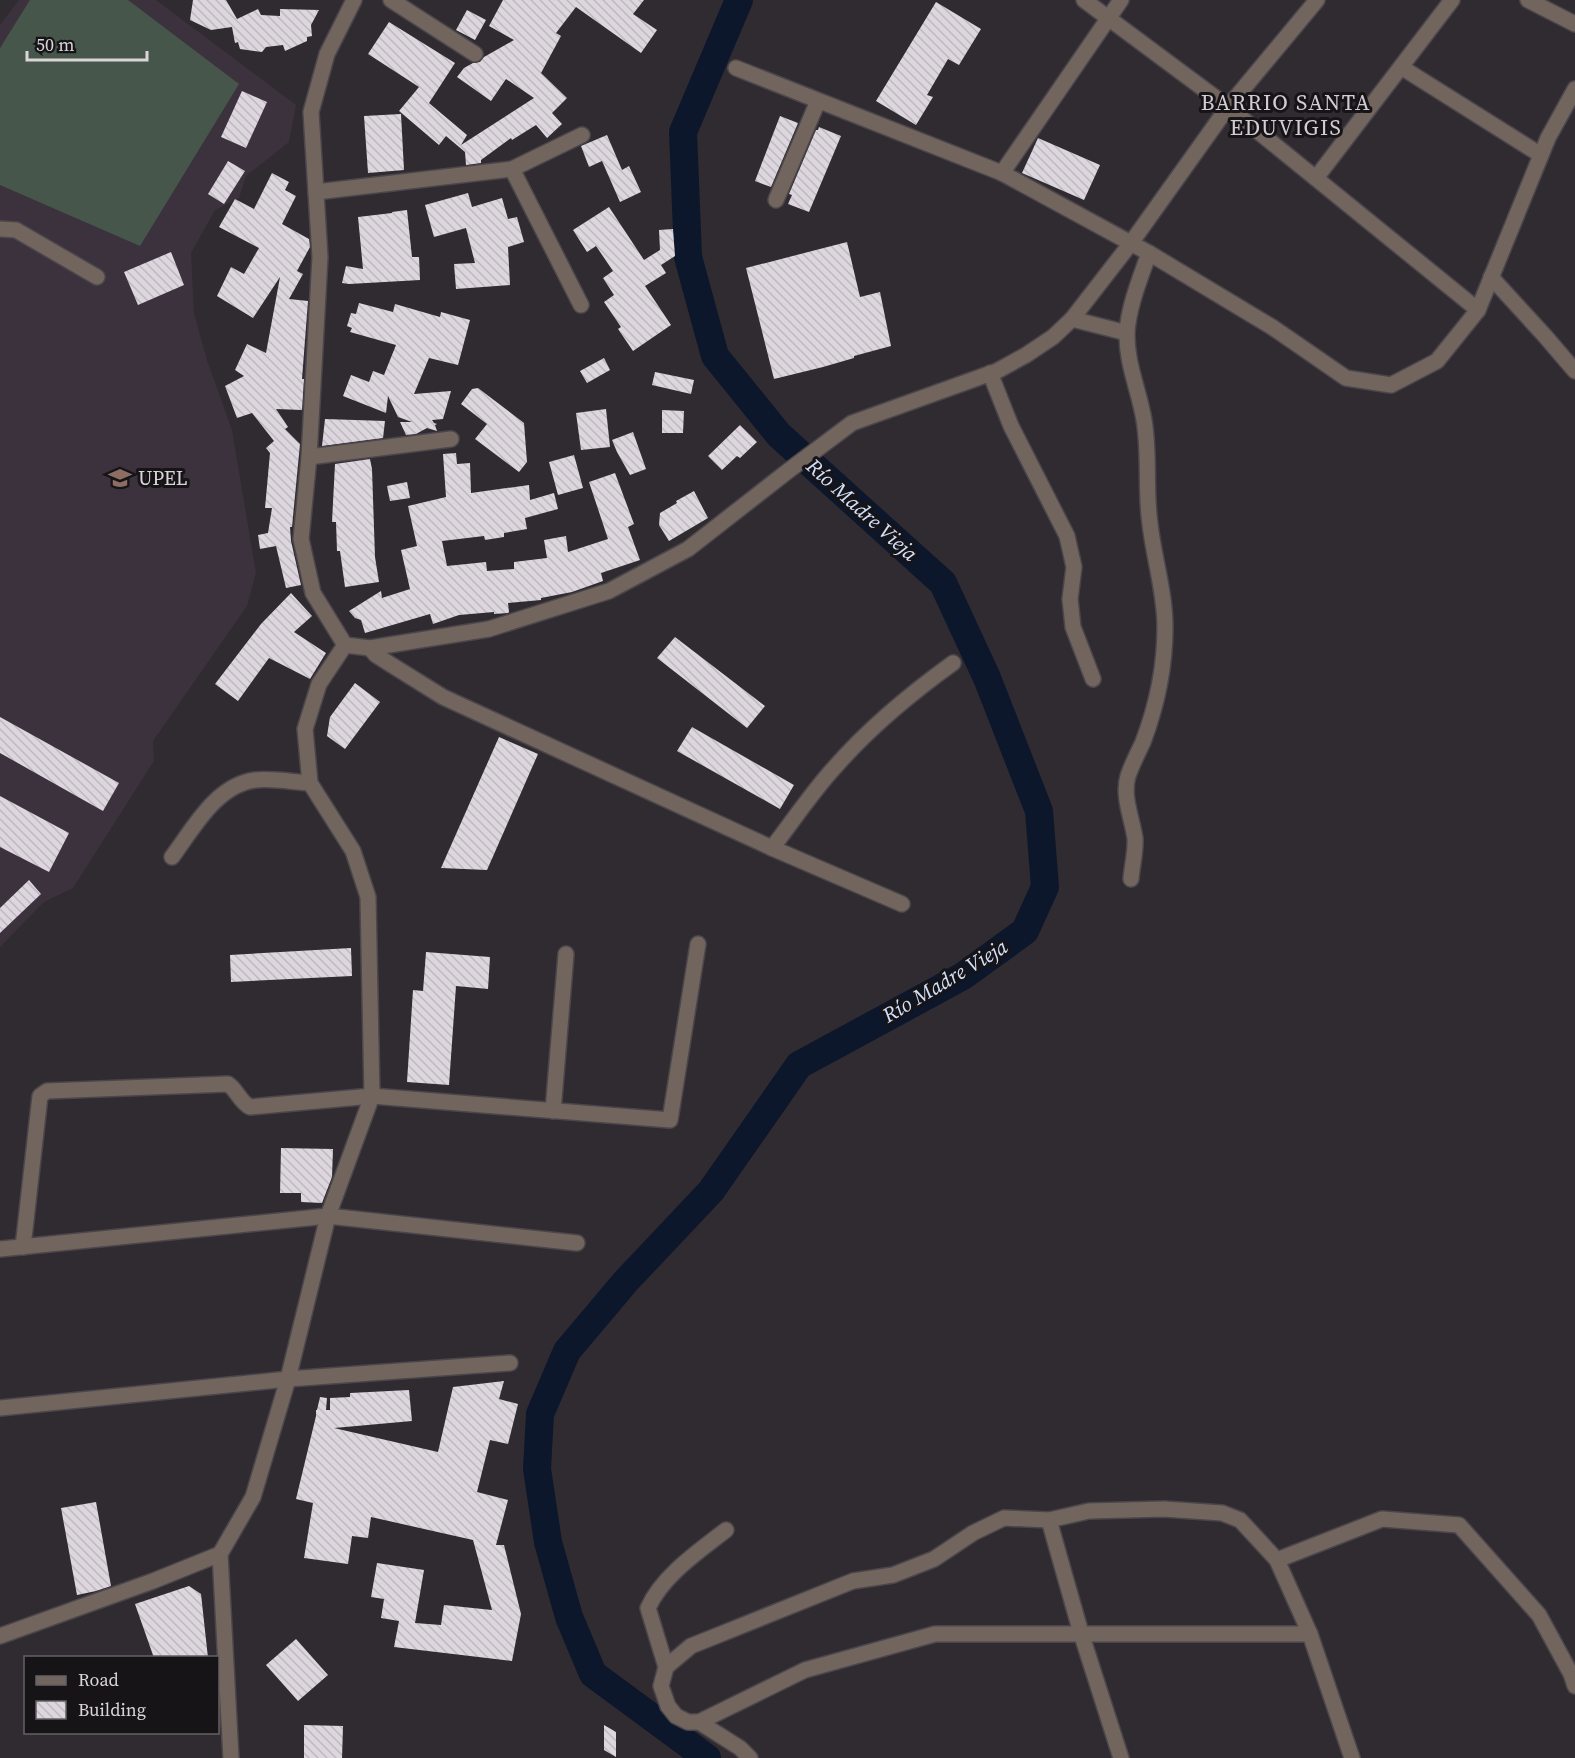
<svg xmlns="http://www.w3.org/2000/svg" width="1575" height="1758" viewBox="0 0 1575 1758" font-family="'Source Serif 4',serif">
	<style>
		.built { fill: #3b323d }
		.garden { fill: #46564a }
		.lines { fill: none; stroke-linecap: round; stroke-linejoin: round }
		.river { stroke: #0d172b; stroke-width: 28 }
		.building { fill: url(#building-back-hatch) }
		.minor-casing { stroke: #4b464b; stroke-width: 18 }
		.minor { stroke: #71655e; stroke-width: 15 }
		.labels { text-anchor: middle; stroke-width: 6; stroke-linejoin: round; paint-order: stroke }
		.poi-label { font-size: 20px; fill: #d9d5d9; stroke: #161417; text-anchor: start }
		.water-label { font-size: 21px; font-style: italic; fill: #d2e1fe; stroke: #161417 }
		.quarter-label { font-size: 22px; letter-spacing: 1.5px; fill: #d2ccd3; stroke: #161417 }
	</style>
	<defs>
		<pattern id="building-back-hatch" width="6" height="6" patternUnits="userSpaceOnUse" patternTransform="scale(1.5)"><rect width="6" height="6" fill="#ddd6de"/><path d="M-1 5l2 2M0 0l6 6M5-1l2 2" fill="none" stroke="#beb8bf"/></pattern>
	</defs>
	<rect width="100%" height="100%" fill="#302b30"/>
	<!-- built -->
	<polygon class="built" points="19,0 156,0 296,105 289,142 246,176 239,198 215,210 191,253 194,314 207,360 232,430 256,573 247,606 153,741 154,761 73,888 44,902 0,947 0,25"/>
	<!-- garden -->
	<polygon class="garden" points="30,0 128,0 239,84 140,246 0,185 0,48"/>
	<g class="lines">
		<!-- river -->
		<polyline class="river" points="707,1758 593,1674 569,1617 548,1542 537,1469 540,1414 567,1351 626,1281 711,1191 799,1065 963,976 1025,931 1045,887 1039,811 987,678 943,583 779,435 715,356 688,257 683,132 739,0"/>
	</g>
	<!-- building -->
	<g class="building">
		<polygon points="193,0 226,0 237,19 258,9 261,15 280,16 280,9 319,10 311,25 312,36 307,37 307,41 285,51 283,45 266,47 262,52 240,49 238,42 235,43 232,27 211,30 190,20"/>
		<polygon points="503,0 644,0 633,14 657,30 641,53 576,7 556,33 561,36 541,73 567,98 552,113 562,124 547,138 536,125 512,140 511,138 481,160 481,163 466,165 465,152 446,136 439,145 399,111 419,87 368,54 389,22 455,63 429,103 467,135 461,145 534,98 506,79 491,101 457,77 464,68 473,63 480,62 484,57 514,40 489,26"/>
		<polygon points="936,2 981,29 959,65 948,59 927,95 933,97 916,125 876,101"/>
		<polygon points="467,10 486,20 475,40 456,30"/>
		<polygon points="242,91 267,102 246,148 221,137"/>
		<polygon points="401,114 404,170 368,173 364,116"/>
		<polygon points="780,116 798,123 771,187 755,181"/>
		<polygon points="819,127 841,136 809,212 788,204 792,195 789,194 816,130 818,130"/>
		<polygon points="607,135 622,170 629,166 641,192 620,202 602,161 589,167 581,146"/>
		<polygon points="1038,138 1100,165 1084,200 1022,173"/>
		<polygon points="228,161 245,171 224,204 208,194"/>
		<polygon points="272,173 289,182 285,190 296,196 282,224 309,239 310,247 297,271 303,274 289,299 308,301 302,379 304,379 302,410 276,409 288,427 285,429 300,444 292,527 290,527 291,541 301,585 286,588 276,546 260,549 258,535 268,533 272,508 265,508 270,453 266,448 274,441 252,413 237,418 225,386 244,376 235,370 247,344 266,353 280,277 253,318 217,296 231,267 244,274 259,248 219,227 235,199 254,209"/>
		<polygon points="468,193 472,207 502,198 508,219 517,217 524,242 508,247 510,285 456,289 454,264 475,263 466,228 434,237 425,205"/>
		<polygon points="609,207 644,260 660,250 659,230 673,229 675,256 661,265 666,273 645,286 671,325 633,351 618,329 621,327 604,302 614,295 603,278 613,271 596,246 587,252 573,230"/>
		<polygon points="407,210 412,257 419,257 420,280 349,284 342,283 346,266 363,269 358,217 392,213 392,212"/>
		<polygon points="847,242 860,297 880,292 891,346 854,356 854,358 823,367 774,379 746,268"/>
		<polygon points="171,252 184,285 138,305 124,272"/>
		<polygon points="359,303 393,312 395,304 440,317 441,312 470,320 458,365 429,358 414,394 451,391 443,419 432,420 434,423 437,424 435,425 437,431 427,428 416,434 406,435 400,422 412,422 398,417 388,396 386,413 343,396 351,375 369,382 373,371 384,375 396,345 350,332 352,328 347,326 351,313 356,314"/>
		<polygon points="604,358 610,370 587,383 580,371"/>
		<polygon points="655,372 694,380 691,394 652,385"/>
		<polygon points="478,388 524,423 527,462 519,472 475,439 487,424 461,404 472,389"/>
		<polygon points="606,409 610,447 581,450 576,413"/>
		<polygon points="662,410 684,411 683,433 662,433"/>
		<polygon points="325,419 385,421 383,438 322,446"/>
		<polygon points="740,425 757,442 740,458 737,456 722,470 708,456"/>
		<polygon points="633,432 646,469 630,475 617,452 612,440"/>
		<polygon points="456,453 457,464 470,463 471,493 529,485 530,500 554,493 558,509 525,518 527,529 504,533 504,537 485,540 484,536 442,541 447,566 486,562 487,571 514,569 514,562 547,558 544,540 566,536 568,552 608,539 589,482 615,473 634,524 628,527 640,560 601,573 603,581 572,592 541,598 541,600 508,603 509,612 508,613 494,614 494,612 459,615 433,624 430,614 365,633 361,620 355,618 349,611 381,591 382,598 410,589 401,550 417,546 408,506 446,497 443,454"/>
		<polygon points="574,455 583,488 558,495 549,462"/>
		<polygon points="370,459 372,469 375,557 379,582 345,587 340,551 337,551 336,522 332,522 335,464"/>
		<polygon points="407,482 410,498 390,501 387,486"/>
		<polygon points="694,491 708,518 669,541 659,525 660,513 677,503 676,501"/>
		<polygon points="291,593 312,616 294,632 326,653 310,679 269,658 238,701 215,684 261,624"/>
		<polygon points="675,637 765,706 747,728 657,658"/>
		<polygon points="355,683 380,702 345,749 327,736 330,717"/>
		<polygon points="0,717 119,783 103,811 0,753"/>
		<polygon points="692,727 794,785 780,809 677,751"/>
		<polygon points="499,737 538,754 487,870 441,868"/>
		<polygon points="0,796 69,833 49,872 0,847"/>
		<polygon points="29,880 41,894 0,933 0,908"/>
		<polygon points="351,948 352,976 231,982 230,955"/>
		<polygon points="426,952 490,957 488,989 456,986 449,1085 407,1082 413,990 423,991"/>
		<polygon points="281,1148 333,1149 332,1177 322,1203 301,1202 301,1193 280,1193"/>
		<polygon points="504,1381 499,1399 518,1404 508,1444 490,1440 477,1492 508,1500 496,1545 504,1545 521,1614 512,1661 394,1647 399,1621 381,1618 384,1599 371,1597 377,1563 424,1570 415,1623 441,1625 444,1605 492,1610 473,1540 371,1517 368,1538 352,1536 348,1564 304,1558 313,1503 296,1499 316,1416 316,1410 317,1410 320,1397 327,1398 326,1410 330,1410 330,1398 350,1397 350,1393 409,1390 412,1421 334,1428 438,1452 453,1387"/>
		<polygon points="96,1502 111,1586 96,1591 77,1595 61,1508"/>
		<polygon points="189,1586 201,1594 208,1658 154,1658 135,1604"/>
		<polygon points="296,1639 328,1675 298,1701 266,1665"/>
		<polygon points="304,1725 343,1726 342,1758 304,1758"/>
		<polygon points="604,1725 616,1732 616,1757 604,1750"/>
	</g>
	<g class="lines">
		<!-- minor casing -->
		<g class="minor-casing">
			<g id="minor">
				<polyline points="354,0 327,54 311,112 320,257 309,457 301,539 313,593 345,645 370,648 489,629 609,591 688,549 788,471 852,423 997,371 1026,355 1053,337 1072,319 1131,243 1228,107 1317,0"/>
				<polyline points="391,0 475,54"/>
				<polyline points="1084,0 1228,107 1478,310"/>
				<polyline points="1528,0 1575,24"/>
				<polyline points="1401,67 1541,155"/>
				<polyline points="736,68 1002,173 1149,253 1272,327 1346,378 1391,385 1437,361 1478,310 1548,138 1575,89"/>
				<polyline points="512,169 581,305"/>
				<polyline points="1002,173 1121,0"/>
				<polyline points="1316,178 1452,0"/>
				<polyline points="316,192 512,169 582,135"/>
				<polyline points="776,200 818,101"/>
				<polyline points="0,229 16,230 97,277"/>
				<polyline points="1491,277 1545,336 1575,371"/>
				<polyline points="1072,319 1127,333"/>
				<polyline points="990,373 1011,426 1067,536 1074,567 1070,599 1073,627 1093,679"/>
				<polyline points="309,457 451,439"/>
				<polyline points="370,648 376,655 390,664 443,697 772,848 902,904"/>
				<path d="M772,848C793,821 812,792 835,767C870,727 910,694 953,663"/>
				<path d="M172,857C193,829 216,785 255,780C271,778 293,782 310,783"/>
				<path d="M1131,879C1132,866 1136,851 1135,838C1132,818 1122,796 1128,776C1132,764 1138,753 1143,742C1157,705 1165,667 1165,627C1165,592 1154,559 1150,524C1145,490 1150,455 1144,420C1139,390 1126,363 1127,332C1129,305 1140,279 1149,253"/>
				<polyline points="553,1111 566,954"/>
				<path d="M23,1247L40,1096L47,1091L228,1084C237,1090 240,1102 250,1107L372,1096L670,1120L698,944"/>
				<polyline points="0,1249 328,1216 577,1243"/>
				<polyline points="0,1408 288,1379 510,1363"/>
				<polyline points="1049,1520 1081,1633 1121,1758"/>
				<polyline points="1277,1560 1382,1519 1459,1525 1539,1615 1571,1674 1575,1686"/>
				<polyline points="0,1636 153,1581 220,1554"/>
				<path d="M666,1667L648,1608C662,1576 699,1551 726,1530"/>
				<polyline points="699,1722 805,1670 935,1634 1310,1634"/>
				<polyline points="231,1758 220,1554 253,1497 288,1379 328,1216 372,1096 368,897 353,851 310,783 305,729 319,684 345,645"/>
				<polyline points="750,1758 740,1748 699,1722 688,1722 676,1716 668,1706 661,1686 666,1667 691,1646 853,1581 893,1575 934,1559 973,1533 1004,1518 1049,1520 1089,1511 1164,1509 1222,1513 1240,1520 1277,1560 1310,1634 1352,1758"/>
			</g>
		</g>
		<!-- minor -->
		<use href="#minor" class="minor"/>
	</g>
	<!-- icons -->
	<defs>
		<g id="university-bare" transform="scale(1.8)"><path d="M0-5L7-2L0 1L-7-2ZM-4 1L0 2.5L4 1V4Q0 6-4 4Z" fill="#8d6e63" stroke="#161417" stroke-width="2.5" paint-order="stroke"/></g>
	</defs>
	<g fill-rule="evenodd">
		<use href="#university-bare" x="120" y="478"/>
	</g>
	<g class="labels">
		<!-- poi labels -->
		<g class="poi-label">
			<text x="138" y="485">UPEL</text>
		</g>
		<!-- water labels -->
		<g class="water-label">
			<text transform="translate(862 510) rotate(42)" y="7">Río Madre Vieja</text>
			<text transform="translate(945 981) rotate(-31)" y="7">Río Madre Vieja</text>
		</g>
		<!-- quarter labels -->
		<g class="quarter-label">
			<text x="1286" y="110">BARRIO SANTA<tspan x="1286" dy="25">EDUVIGIS</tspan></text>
		</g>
	</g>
	<!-- legend -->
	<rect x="24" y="1656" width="195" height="78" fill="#161417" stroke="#646165" stroke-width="1.5"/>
	<rect x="36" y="1676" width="30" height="9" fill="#71655e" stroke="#646165" stroke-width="1.5"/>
	<text x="78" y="1686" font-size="18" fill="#d9d5d9">Road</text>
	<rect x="36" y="1701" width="30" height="18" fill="url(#building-back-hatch)" stroke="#646165" stroke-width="1.5"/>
	<text x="78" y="1716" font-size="18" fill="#d9d5d9">Building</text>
	<!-- scale -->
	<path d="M27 51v9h120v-9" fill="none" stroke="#d9d5d9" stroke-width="3"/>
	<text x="36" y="51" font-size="18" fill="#d9d5d9" stroke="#161417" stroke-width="4.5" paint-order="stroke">50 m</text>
</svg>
